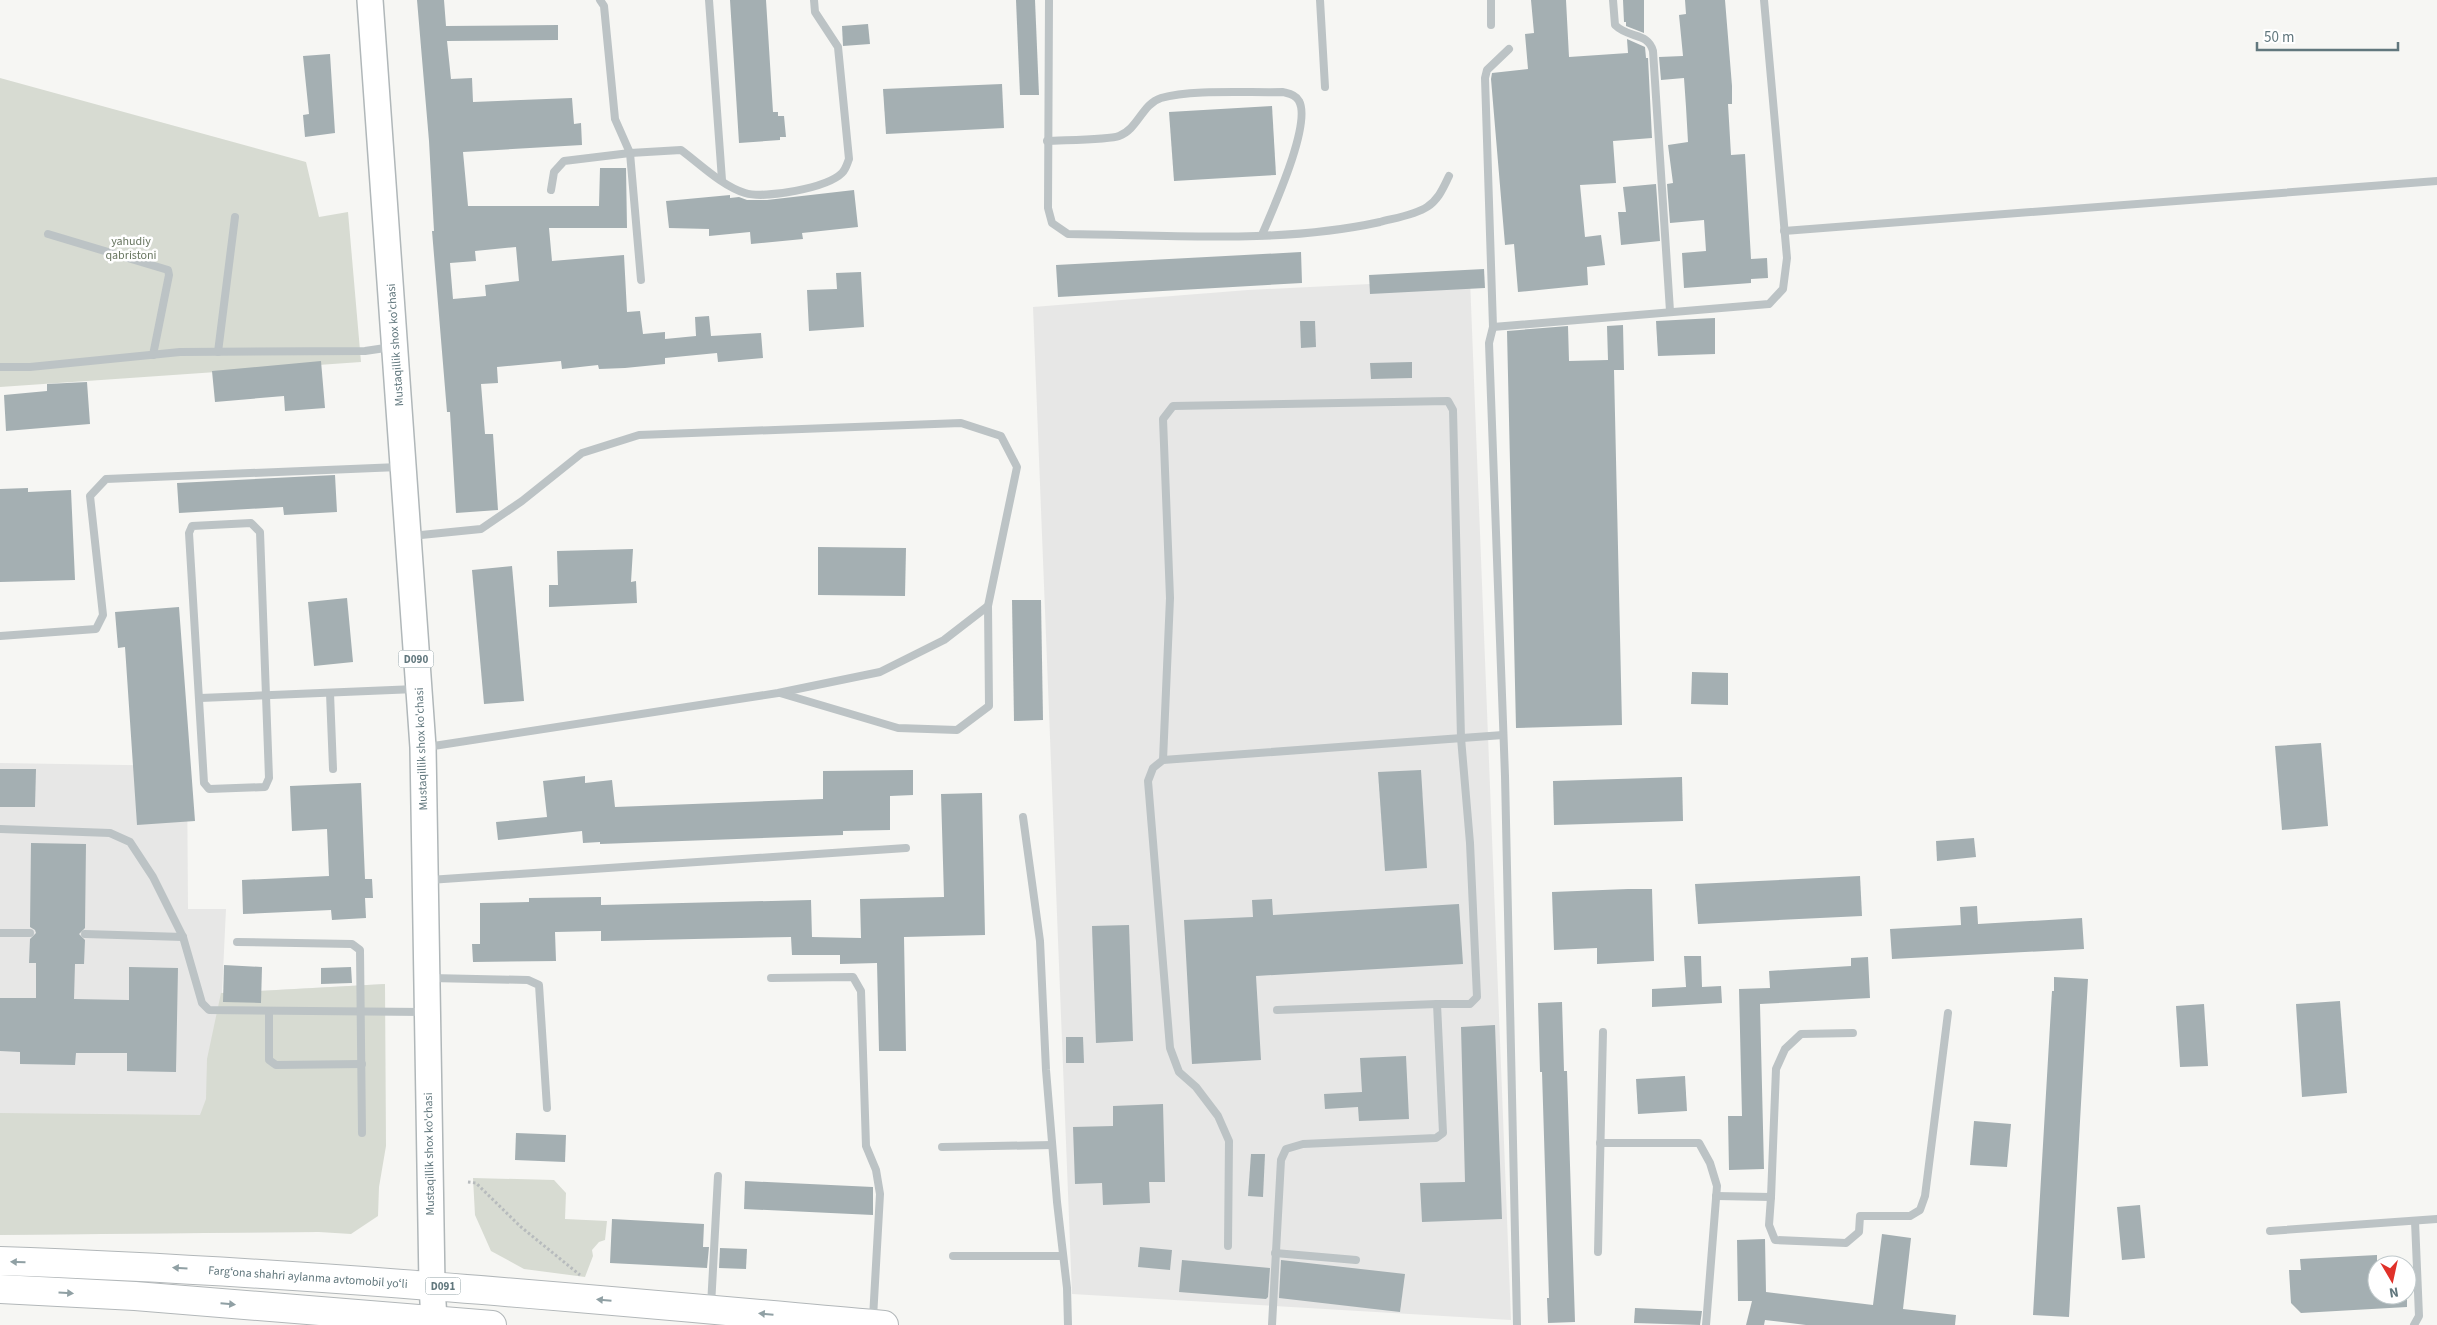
<svg xmlns="http://www.w3.org/2000/svg" width="2437" height="1325" viewBox="0 0 2437 1325" font-family="'Source Sans 3',sans-serif">
	<style>
		.built { fill: #e7e7e6 }
		.green { fill: #d7dbd2 }
		.building { fill: #a4afb2; fill-rule: evenodd }
		.lines { fill: none; stroke-linecap: round; stroke-linejoin: round }
		.primary-casing { stroke: #b0b7b9; stroke-width: 28 }
		.highway-casing { stroke: #b2b7b9; stroke-width: 30 }
		.path { stroke: #b7bbbd; stroke-width: 3; stroke-dasharray: 2.5 2.5; stroke-linecap: butt }
		.lane { stroke: #bcc3c5; stroke-width: 8 }
		.primary { stroke: #fff; stroke-width: 25 }
		.highway { stroke: #fff; stroke-width: 28 }
		.oneway { fill: #90a0a4 }
		.labels { text-anchor: middle; stroke-width: 5; stroke-linejoin: round; paint-order: stroke }
		.shield { fill: #fff; stroke: #90a0a4; stroke-width: 1 }
		.shield-label { font-size: 11px; font-weight: bold; fill: #61777d }
		.park-label { font-size: 12px; fill: #687660; stroke: #fff }
		.street-label { font-size: 12px; fill: #61777d; stroke: #fff }
	</style>
	<rect width="100%" height="100%" fill="#f6f6f3"/>
	<!-- built -->
	<g class="built">
		<polygon points="1470,279 1511,1320 1072,1294 1033,307 1248,290"/>
		<polygon points="0,763 187,766 188,909 226,909 222,993 385,984 319,1232 0,1235"/>
	</g>
	<!-- green -->
	<g class="green">
		<polygon points="0,78 306,162 319,217 348,212 361,362 0,387"/>
		<polygon points="385,984 386,1146 379,1187 378,1216 351,1234 319,1232 0,1235 0,1113 200,1115 206,1099 207,1059 221,993"/>
		<polygon points="473,1178 554,1180 566,1193 565,1219 607,1221 605,1240 599,1242 592,1250 593,1256 585,1277 524,1269 491,1251 475,1215"/>
	</g>
	<!-- building -->
	<g class="building">
		<path d="M417,0H444L446,26L558,25V40L447,41L451,79L472,78L473,102L572,98L574,124L581,123L582,145L463,152L468,206H599L600,168H626L627,228H549L552,261L624,255L627,312L640,311L643,334L665,332V339L696,336L695,317L709,316L711,336L761,333L763,358L718,362L717,353L665,358V364L625,368L599,369L598,365L562,369L561,361L497,367L498,383L481,384L485,434H493L498,510L456,513L450,412H447L432,231H434L429,141ZM516,247L519,281L485,285L486,296L453,299L450,263L476,261L475,251Z"/>
		<polygon points="730,0 766,0 773,112 778,112 778,116 784,116 786,137 780,137 780,140 739,143"/>
		<polygon points="1016,0 1035,0 1039,95 1020,95"/>
		<polygon points="1531,0 1566,0 1569,57 1628,53 1627,39 1645,47 1646,58 1648,58 1652,138 1613,141 1616,183 1580,185 1585,237 1601,235 1605,265 1587,267 1588,285 1518,292 1514,244 1505,245 1491,79 1492,73 1528,69 1525,34 1534,33"/>
		<polygon points="1623,0 1644,0 1644,33 1626,26 1626,22 1624,22"/>
		<polygon points="1685,0 1725,0 1732,86 1732,104 1728,104 1731,155 1745,154 1751,259 1767,258 1768,278 1751,279 1751,283 1684,288 1682,253 1706,251 1704,220 1670,223 1667,184 1673,183 1668,145 1688,142 1686,107 1684,78 1661,80 1659,57 1683,56 1679,15 1686,14"/>
		<polygon points="868,24 870,44 843,46 842,26"/>
		<polygon points="330,54 335,133 305,137 303,115 309,114 303,56"/>
		<polygon points="1002,84 1004,128 886,134 883,89"/>
		<polygon points="1272,106 1276,175 1174,181 1169,112"/>
		<polygon points="1656,184 1660,241 1621,245 1618,212 1626,212 1623,187"/>
		<polygon points="854,190 858,227 802,233 803,239 751,244 750,232 709,236 709,229 669,228 666,201 730,195 730,198 739,197 747,200 767,200"/>
		<polygon points="1301,252 1302,283 1058,297 1056,265"/>
		<polygon points="1484,269 1485,288 1370,294 1369,275"/>
		<polygon points="861,272 864,327 809,331 807,290 837,289 836,273"/>
		<polygon points="1715,318 1715,354 1658,356 1656,321"/>
		<polygon points="1300,321 1315,321 1316,347 1301,348"/>
		<polygon points="1623,325 1624,370 1614,370 1622,725 1516,728 1507,331 1568,326 1569,361 1608,360 1607,326"/>
		<polygon points="321,361 325,408 285,411 284,396 215,402 212,371"/>
		<polygon points="1412,362 1412,378 1371,379 1370,363"/>
		<polygon points="87,382 90,424 6,431 4,395 47,391 47,384"/>
		<polygon points="335,475 337,512 284,515 283,507 179,513 177,483"/>
		<polygon points="28,488 28,492 71,490 75,580 0,582 0,489"/>
		<polygon points="818,547 906,548 905,596 818,595"/>
		<polygon points="633,549 631,582 636,581 637,603 549,607 549,585 558,585 557,551"/>
		<polygon points="512,566 524,701 484,704 472,570"/>
		<polygon points="347,598 353,662 314,666 308,602"/>
		<polygon points="1012,600 1041,600 1043,720 1014,721"/>
		<polygon points="179,607 195,821 137,825 125,647 118,648 115,612"/>
		<polygon points="1692,672 1728,673 1728,705 1691,704"/>
		<polygon points="2321,743 2328,826 2282,830 2275,746"/>
		<polygon points="0,769 36,769 35,807 0,807"/>
		<polygon points="913,770 913,795 890,796 890,830 843,831 843,835 600,844 600,842 583,843 582,831 498,840 496,822 547,817 543,781 585,776 585,783 612,780 615,807 823,799 823,771"/>
		<polygon points="1421,770 1427,868 1385,871 1378,772"/>
		<polygon points="1682,777 1683,821 1554,825 1553,781"/>
		<polygon points="361,783 365,879 372,879 373,898 365,898 366,918 332,920 331,910 243,914 242,880 329,876 327,829 292,831 290,786"/>
		<polygon points="982,793 985,935 904,937 906,1051 879,1051 877,963 840,964 840,955 792,955 791,937 601,941 601,931 555,932 556,961 473,962 472,944 480,944 480,903 529,902 529,898 601,897 601,905 811,900 812,937 861,938 860,899 944,897 941,794"/>
		<polygon points="1974,838 1976,857 1937,861 1936,841"/>
		<polygon points="31,843 86,844 85,928 79,934 85,940 84,964 75,964 74,999 129,1000 129,967 178,968 176,1072 127,1071 127,1053 76,1053 75,1065 20,1064 20,1052 0,1051 0,998 36,998 36,963 29,963 30,939 36,933 35,930 30,927"/>
		<polygon points="1860,876 1862,916 1698,924 1695,884"/>
		<polygon points="1628,889 1652,889 1654,961 1597,964 1597,948 1554,950 1552,892"/>
		<polygon points="1272,899 1273,915 1459,904 1463,964 1256,976 1261,1060 1192,1064 1184,920 1253,917 1252,900"/>
		<polygon points="1977,906 1978,924 2082,918 2084,949 1892,959 1890,929 1961,925 1960,907"/>
		<polygon points="1129,925 1133,1041 1096,1043 1092,926"/>
		<polygon points="1684,956 1701,956 1702,987 1721,986 1722,1003 1652,1007 1652,989 1686,987"/>
		<polygon points="1868,957 1870,998 1760,1004 1764,1169 1729,1170 1728,1116 1742,1116 1739,989 1770,988 1769,971 1851,966 1851,958"/>
		<polygon points="224,965 262,967 261,1003 223,1002"/>
		<polygon points="351,967 352,983 321,984 321,968"/>
		<polygon points="2054,977 2088,979 2069,1317 2033,1315 2052,991 2054,991"/>
		<polygon points="2340,1001 2347,1093 2302,1097 2296,1004"/>
		<polygon points="1562,1002 1564,1071 1567,1071 1575,1322 1548,1323 1547,1298 1549,1298 1542,1072 1540,1072 1538,1003"/>
		<polygon points="2204,1004 2208,1066 2180,1067 2176,1006"/>
		<polygon points="1495,1025 1502,1219 1422,1222 1420,1183 1465,1182 1461,1027"/>
		<polygon points="1066,1037 1083,1037 1084,1063 1066,1063"/>
		<polygon points="1406,1056 1409,1119 1359,1121 1358,1107 1325,1109 1324,1094 1362,1092 1360,1058"/>
		<polygon points="1685,1076 1687,1111 1638,1114 1636,1079"/>
		<polygon points="1163,1104 1165,1182 1149,1182 1150,1203 1103,1205 1102,1183 1075,1184 1073,1127 1113,1126 1113,1106"/>
		<polygon points="1974,1121 2011,1124 2007,1167 1970,1165"/>
		<polygon points="516,1133 566,1135 565,1162 515,1160"/>
		<polygon points="1251,1154 1265,1154 1263,1197 1248,1196"/>
		<polygon points="745,1181 873,1187 873,1215 744,1209"/>
		<polygon points="2140,1205 2145,1258 2122,1260 2117,1207"/>
		<polygon points="612,1219 704,1224 703,1247 709,1247 707,1268 610,1263"/>
		<polygon points="1882,1234 1911,1238 1903,1309 1956,1315 1955,1325 1806,1325 1765,1320 1764,1325 1746,1325 1752,1301 1738,1301 1737,1240 1765,1239 1766,1292 1873,1305"/>
		<polygon points="1140,1247 1172,1250 1170,1270 1138,1267"/>
		<polygon points="720,1248 747,1249 746,1269 719,1268"/>
		<polygon points="2377,1255 2377,1295 2407,1295 2407,1307 2301,1313 2291,1303 2289,1270 2301,1270 2300,1259"/>
		<polygon points="1182,1260 1270,1268 1268,1297 1266,1299 1179,1292"/>
		<polygon points="1281,1260 1405,1274 1400,1312 1279,1298"/>
		<polygon points="1635,1308 1702,1311 1700,1325 1634,1323"/>
	</g>
	<g class="lines">
		<!-- primary casing -->
		<g class="primary-casing">
			<polyline id="primary" points="370,0 423,747 432,1285 434,1320"/>
		</g>
		<!-- highway casing -->
		<g class="highway-casing">
			<g id="highway">
				<path d="M0,1261C296,1271 590,1299 884,1325"/>
				<polyline points="0,1289 135,1296 492,1325"/>
			</g>
		</g>
		<!-- path -->
		<polyline class="path" points="468,1182 476,1183 521,1227 580,1275"/>
		<!-- lane -->
		<g class="lane">
			<path d="M600,0L604,6L615,119L630,153L681,150C700,164 722,186 745,193C765,199 827,188 842,173C846,169 847,164 849,159L838,47L815,12L814,0"/>
			<polyline points="709,0 722,180"/>
			<path d="M1049,0L1048,208L1052,223L1068,234C1170,235 1280,244 1380,222C1395,218 1415,215 1427,207C1439,199 1443,188 1449,176"/>
			<polyline points="1320,0 1325,87"/>
			<polyline points="1491,0 1491,25"/>
			<path d="M1613,0L1615,25C1629,39 1648,32 1653,51L1670,311"/>
			<polyline points="1509,49 1487,70 1485,78 1493,327 1489,343 1505,776 1517,1325"/>
			<path d="M1047,141C1062,140 1109,140 1119,136C1138,129 1142,104 1161,98C1191,89 1250,93 1283,92C1290,94 1296,95 1299,101C1312,124 1272,211 1262,235"/>
			<polyline points="551,190 554,172 564,161 630,153 641,280"/>
			<polyline points="1784,231 2437,181"/>
			<polyline points="48,234 168,270 169,275 153,355"/>
			<polyline points="1493,327 1769,304 1783,289 1787,258 1764,0"/>
			<polyline points="218,352 235,217"/>
			<polyline points="0,367 30,367 180,352 365,351 392,347"/>
			<polygon points="251,523 260,532 269,778 265,787 209,789 204,783 189,533 192,526"/>
			<polyline points="411,536 481,529 522,501 582,453 639,435 961,423 1001,436 1017,467 988,606 944,640 880,672 778,693 427,747"/>
			<polyline points="0,636 96,629 103,615 90,496 106,479 399,467"/>
			<polyline points="330,693 333,769"/>
			<polyline points="780,693 898,728 957,730 989,706 988,606"/>
			<polyline points="200,698 416,689"/>
			<polyline points="1163,760 1170,598 1163,419 1173,406 1448,401 1453,410 1461,738 1470,843 1477,997 1470,1004 1437,1004 1443,1133 1436,1138 1303,1144 1286,1149 1281,1160 1272,1325"/>
			<polyline points="1023,817 1040,941 1046,1070 1057,1202 1067,1288 1068,1325"/>
			<polyline points="0,829 110,833 130,842 153,877 183,937 202,1003 209,1010 424,1012"/>
			<polyline points="429,880 906,848"/>
			<polyline points="0,933 30,933"/>
			<polyline points="85,934 183,937"/>
			<polyline points="237,942 352,944 360,950 362,1133"/>
			<polyline points="431,978 528,980 539,985 547,1108"/>
			<polyline points="771,978 853,977 861,991 866,1146 876,1170 880,1194 873,1318"/>
			<polyline points="1277,1010 1437,1004"/>
			<polyline points="269,1012 269,1060 276,1065 362,1064"/>
			<polyline points="1600,1143 1699,1143 1710,1163 1717,1186 1706,1325"/>
			<polyline points="942,1147 1052,1145"/>
			<polyline points="1716,1196 1771,1197 1776,1069 1785,1049 1801,1034 1853,1033"/>
			<polyline points="1771,1197 1769,1225 1775,1240 1846,1243 1859,1232 1860,1216 1910,1216 1920,1210 1925,1196 1948,1013"/>
			<polyline points="2270,1231 2437,1219"/>
			<polyline points="1228,1246 1229,1141 1218,1116 1196,1087 1179,1072 1170,1048 1148,781 1153,768 1163,760 1503,735"/>
			<polyline points="1598,1252 1603,1032"/>
			<polyline points="1275,1253 1356,1260"/>
			<polyline points="953,1256 1063,1256"/>
			<polyline points="711,1306 718,1176"/>
			<polyline points="2414,1325 2419,1316 2415,1221"/>
		</g>
		<!-- primary -->
		<use href="#primary" class="primary"/>
		<!-- highway -->
		<use href="#highway" class="highway"/>
	</g>
	<!-- one-way arrows -->
	<defs><path id="oneway-solid" d="M-6-.8H1V-3.2L6.5 0L1 3.2V.8H-6Z" transform="scale(1.25)"/></defs>
	<g class="oneway">
		<use href="#oneway-solid" transform="translate(18 1262) rotate(-178)"/>
		<use href="#oneway-solid" transform="translate(180 1268) rotate(-176)"/>
		<use href="#oneway-solid" transform="translate(66 1293) rotate(3)"/>
		<use href="#oneway-solid" transform="translate(604 1300) rotate(-175)"/>
		<use href="#oneway-solid" transform="translate(228 1304) rotate(5)"/>
		<use href="#oneway-solid" transform="translate(766 1314) rotate(-175)"/>
	</g>
	<g class="labels">
		<!-- shield labels -->
		<g class="shield">
			<rect x="398.5" y="650.5" width="35" height="17" rx="4"/>
			<rect x="425.5" y="1277.5" width="35" height="17" rx="4"/>
		</g>
		<g class="shield-label">
			<text x="416" y="663">D090</text>
			<text x="443" y="1290">D091</text>
		</g>
		<!-- park labels -->
		<g class="park-label">
			<text x="131" y="245">yahudiy<tspan x="131" dy="14">qabristoni</tspan></text>
		</g>
		<!-- street labels -->
		<g class="street-label">
			<text transform="translate(395 345) rotate(-94)" y="4">Mustaqillik shox ko'chasi</text>
			<text transform="translate(421 749) rotate(-92)" y="4">Mustaqillik shox ko'chasi</text>
			<text transform="translate(429 1154) rotate(-91)" y="4">Mustaqillik shox ko'chasi</text>
			<text transform="translate(308 1277) rotate(4)" y="4">Fargʻona shahri aylanma avtomobil yoʻli</text>
		</g>
	</g>
	<!-- north arrow -->
	<g transform="translate(2392 1280) rotate(171)"><circle r="24" fill="#ffffff" stroke="#c0c9cb"/>
	<path d="M0-4L9 19L0 12L-9 19Z" fill="#e03129"/>
	<text y="-8" font-size="14" font-weight="bold" text-anchor="middle" fill="#61777d">N</text>
	</g>
	<!-- scale -->
	<path d="M2257 42v8h141v-8" fill="none" stroke="#61777d" stroke-width="2.5"/>
	<text x="2264" y="42" font-size="15" fill="#61777d" stroke="#ffffff" stroke-width="4" paint-order="stroke">50 m</text>
</svg>
